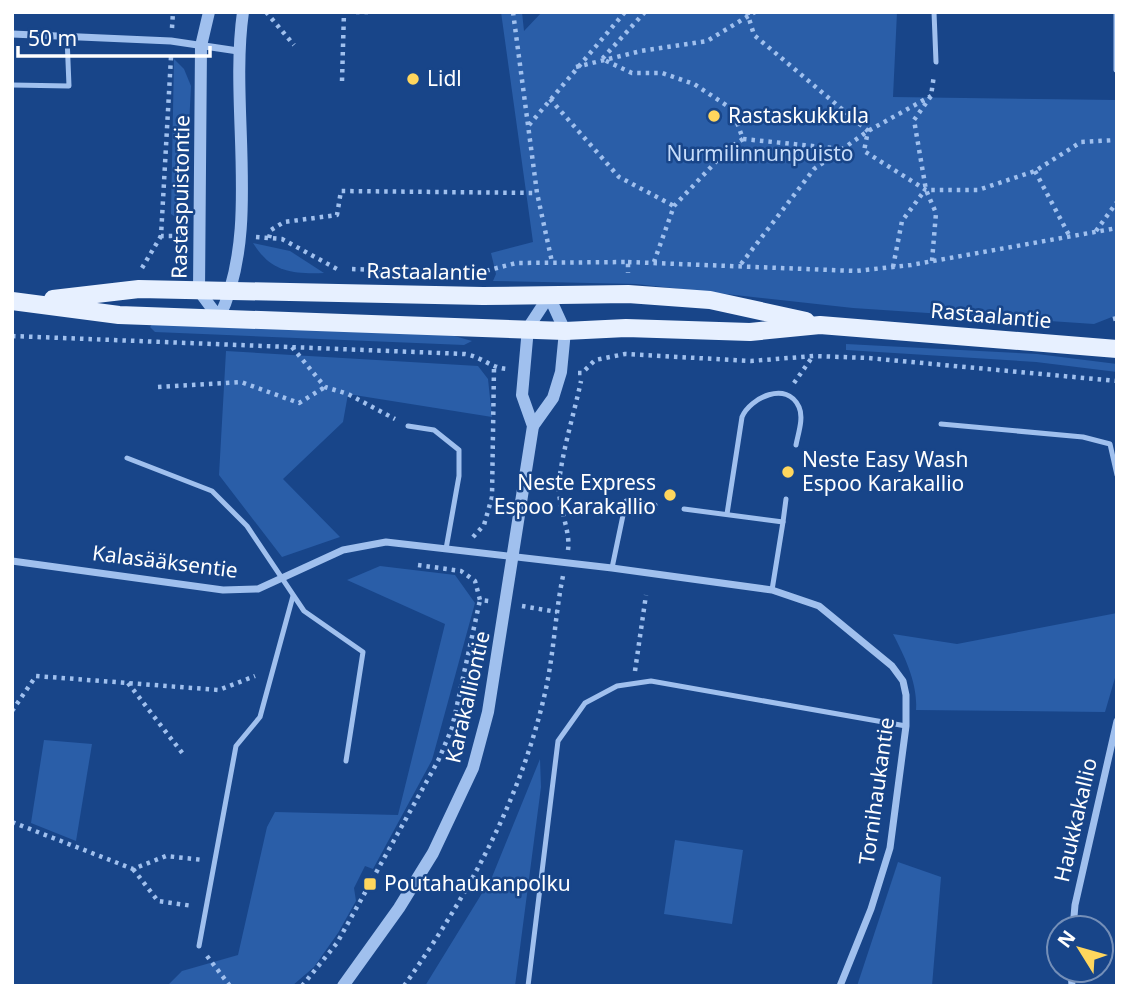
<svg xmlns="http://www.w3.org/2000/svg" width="1129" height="998" viewBox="0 0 1129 998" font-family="'Noto Sans',sans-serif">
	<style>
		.green { fill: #2a5ea8 }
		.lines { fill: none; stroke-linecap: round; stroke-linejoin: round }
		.path { stroke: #a0c0ee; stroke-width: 4.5; stroke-dasharray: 3.5 5; stroke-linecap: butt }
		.service { stroke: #a0c0ee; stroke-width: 5 }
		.minor { stroke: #a0c0ee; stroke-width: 7 }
		.tertiary { stroke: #a0c0ee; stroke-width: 12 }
		.primary { stroke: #e7f0ff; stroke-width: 18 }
		.poi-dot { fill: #ffd65d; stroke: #184589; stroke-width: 2.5 }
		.labels { text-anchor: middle; stroke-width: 5; stroke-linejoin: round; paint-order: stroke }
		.poi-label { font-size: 21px; fill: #fff; stroke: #184589; text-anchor: start }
		.park-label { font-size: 21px; fill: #c6dcfa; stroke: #184589 }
		.street-label { font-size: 21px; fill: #fff; stroke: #184589 }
	</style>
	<rect width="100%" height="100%" fill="#184589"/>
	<!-- green -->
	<g class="green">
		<polygon points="501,12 522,12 524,31 542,12 897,12 893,97 1117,100 1117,315 1094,324 853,308 636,284 493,281 496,274 491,253 533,242"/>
		<polygon points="174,59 184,69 191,86 184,223 171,214"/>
		<path d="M253,243L290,251L324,273C291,274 271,272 253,243Z"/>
		<polygon points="153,323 451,335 472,341 464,345 155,332 150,327"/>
		<polygon points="846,344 1037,354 1117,364 1117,372 1036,362 846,350"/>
		<polygon points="226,351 478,366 488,379 492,417 348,394 343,422 283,479 340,537 282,557 219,475"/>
		<polygon points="380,566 455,575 475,603 432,760 373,869 365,866 354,888 356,901 338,933 314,967 292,986 167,986 182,971 238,955 267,827 275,812 398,815 445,624 347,580"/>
		<path d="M1117,613V671L1105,712L916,710C918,684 905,657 893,634L957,644Z"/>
		<polygon points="44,740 92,744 76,841 31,823"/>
		<polygon points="540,759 541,787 515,986 425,986 492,877"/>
		<polygon points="675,840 743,850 732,924 664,914"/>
		<polygon points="898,862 941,877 932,986 857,986"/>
	</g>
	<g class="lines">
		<!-- path -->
		<g class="path">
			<polyline points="266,12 294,45"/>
			<polyline points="356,12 372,12"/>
			<polyline points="513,12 537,193 552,262"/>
			<polyline points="645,12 602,59 632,73 662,73 694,84 732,109 743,139 729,148 674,206 654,262"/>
			<polyline points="747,12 754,35 868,131 864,151 926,190 978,190 1035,171 1081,142 1117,140"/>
			<polyline points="172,28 173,12"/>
			<polyline points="171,57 161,236 184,236"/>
			<polyline points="576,67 641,51 707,41 755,12"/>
			<polyline points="342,81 344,12"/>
			<polyline points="550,99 619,177 674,206"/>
			<polyline points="529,125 625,12"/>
			<polyline points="743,139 843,149"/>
			<polyline points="1035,171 1070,237"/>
			<polyline points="1096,231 1117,202"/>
			<polyline points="256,237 282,239 337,269"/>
			<polyline points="269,238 271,230 284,222 337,215 341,191 537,193"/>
			<polyline points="932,261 936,213 926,190 914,120 931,96 934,75"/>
			<polyline points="628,262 856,271 911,265 1117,228"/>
			<polyline points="741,264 814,169 868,131 931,96"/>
			<polyline points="893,267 902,221 925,190"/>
			<polyline points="142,268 161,236"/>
			<polyline points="352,269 431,272"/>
			<polyline points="478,273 516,263 628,262 628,273"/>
			<polyline points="1113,319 1117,318"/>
			<path d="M12,336L465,354C482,357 491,368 507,369"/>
			<polyline points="292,347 325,387 348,394 395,419"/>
			<polyline points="578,373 582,373 595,360 625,354 751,361 814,356 868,358 1117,381"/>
			<polyline points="794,383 813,356"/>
			<polyline points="158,387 241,382 299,403 325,387"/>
			<polyline points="473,537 484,525 492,497 494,368"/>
			<path d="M568,550C571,530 557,506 559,482C563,448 574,414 581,381"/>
			<polyline points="418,565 461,571 475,581 480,600 489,601"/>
			<polyline points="522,606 557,612"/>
			<polyline points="635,671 646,595"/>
			<polyline points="128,683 183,754"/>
			<polyline points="12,711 36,676 219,690 255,676"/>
			<polyline points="12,822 133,869 166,856 203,860"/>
			<polyline points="133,869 158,901 193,906"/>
			<polyline points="207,956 230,986"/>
			<polyline points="302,986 337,943 438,761 452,728 480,600"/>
			<path d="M404,986C468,895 520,802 545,693C554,654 555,614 563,576"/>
		</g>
		<!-- service -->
		<g class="service">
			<polyline points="934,12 936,62"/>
			<polyline points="1116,70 1116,12"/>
			<polyline points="12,85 69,86 67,37"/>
			<polyline points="941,424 1083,437 1110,444 1117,475"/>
			<polyline points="408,426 434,430 459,450 459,476 446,549"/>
			<polyline points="127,458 212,491 247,526 304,611 363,652 346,761"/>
			<polyline points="684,509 783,522 772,590"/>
			<path d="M727,514L742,417C750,398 787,380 799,407C804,418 798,434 796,445"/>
			<polyline points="783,522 786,499"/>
			<polyline points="612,568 626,501 655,505"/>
			<polyline points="199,946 236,746 260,717 293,596"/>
			<polyline points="528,986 558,741 585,703 617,686 651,681 906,726"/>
		</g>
		<!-- minor -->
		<g class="minor">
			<polyline points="12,34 171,41 238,51"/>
			<polyline points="12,561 223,590 258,589 343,550 386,542 612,568 772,590 819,606 892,666 903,681 906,695 906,726 890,848 871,909 840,986"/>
			<polyline points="1073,928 1075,905 1117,721"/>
			<polyline points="1071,970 1072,986"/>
		</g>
		<!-- tertiary -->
		<g class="tertiary">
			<path d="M209,12L201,46L199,291L219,318C262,229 229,110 243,12"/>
			<polyline points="533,426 553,398 561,372 565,331 549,296"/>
			<polyline points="343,986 399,908 433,853 473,768 488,712 533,426 522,395 528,328 549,296"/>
		</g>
		<!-- primary -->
		<g class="primary">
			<polyline points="53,299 139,289 483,296 628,294 710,300 806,321"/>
			<polyline points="12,301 119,315 565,331 626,328 750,332 820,325 1117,349"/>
		</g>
	</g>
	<!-- markers -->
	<g class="poi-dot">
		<circle cx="413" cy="79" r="7"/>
		<circle cx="714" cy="116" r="7"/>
		<circle cx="788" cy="472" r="7"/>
		<circle cx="670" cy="495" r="7"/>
		<rect x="363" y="877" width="14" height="14" rx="3.5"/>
	</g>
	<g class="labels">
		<!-- poi labels -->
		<g class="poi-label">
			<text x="427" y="86">Lidl</text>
			<text x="728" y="123">Rastaskukkula</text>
			<text x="802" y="467">Neste Easy Wash<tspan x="802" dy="24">Espoo Karakallio</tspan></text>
			<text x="656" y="490" text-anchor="end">Neste Express<tspan x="656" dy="24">Espoo Karakallio</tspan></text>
			<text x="384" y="891">Poutahaukanpolku</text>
		</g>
		<!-- park labels -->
		<g class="park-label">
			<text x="760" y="161">Nurmilinnunpuisto</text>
		</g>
		<!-- street labels -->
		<g class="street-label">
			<text transform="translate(181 197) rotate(-89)" y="7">Rastaspuistontie</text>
			<text transform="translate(427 272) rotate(1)" y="7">Rastaalantie</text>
			<text transform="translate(991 316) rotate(5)" y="7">Rastaalantie</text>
			<text transform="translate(165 562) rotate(7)" y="7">Kalasääksentie</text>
			<text transform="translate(468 697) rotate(-77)" y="7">Karakalliontie</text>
			<text transform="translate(877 791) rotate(-82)" y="7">Tornihaukantie</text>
			<text transform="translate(1076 820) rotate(-77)" y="7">Haukkakallio</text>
		</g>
	</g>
	<!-- border -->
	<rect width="1129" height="998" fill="none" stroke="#ffffff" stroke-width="28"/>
	<!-- north arrow -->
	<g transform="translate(1080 949) rotate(307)"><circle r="33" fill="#184589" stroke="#748fb8" stroke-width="2"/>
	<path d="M0-5L12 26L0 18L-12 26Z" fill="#ffd65d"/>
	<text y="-10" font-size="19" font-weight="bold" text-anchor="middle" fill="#ffffff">N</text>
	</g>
	<!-- scale -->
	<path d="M18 46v10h192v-10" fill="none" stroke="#ffffff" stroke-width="3.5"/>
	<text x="28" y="46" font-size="21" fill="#ffffff" stroke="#184589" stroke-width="5" paint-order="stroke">50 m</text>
</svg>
